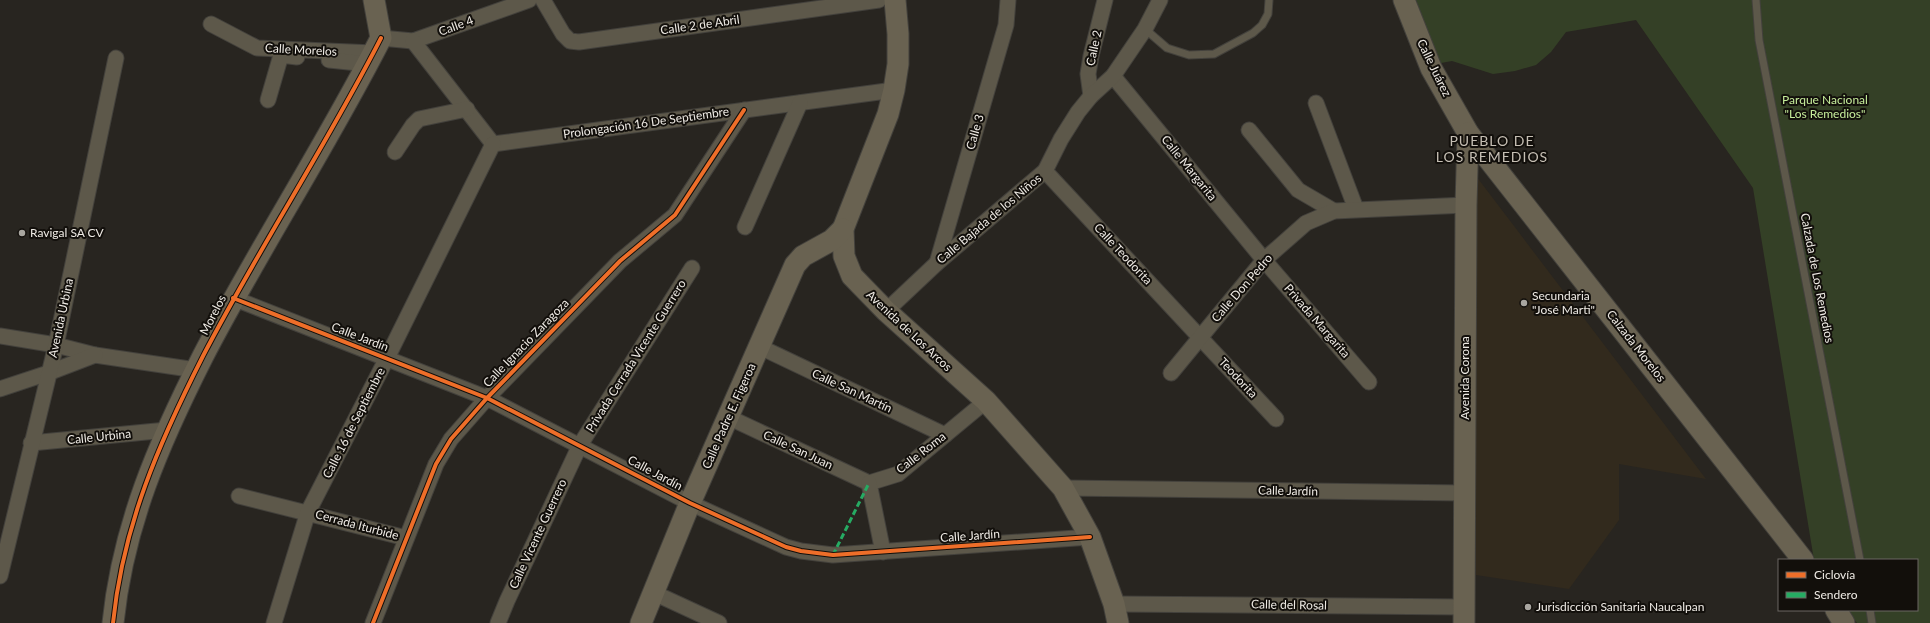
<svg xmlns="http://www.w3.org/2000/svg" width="1930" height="623" viewBox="0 0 1930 623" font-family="Lato,sans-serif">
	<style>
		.built { fill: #322a1d }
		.green { fill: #344026 }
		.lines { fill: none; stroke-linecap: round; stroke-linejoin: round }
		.lane-casing { stroke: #43413c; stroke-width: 9 }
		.street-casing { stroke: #43413c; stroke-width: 17 }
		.secondary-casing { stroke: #43413c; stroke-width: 23 }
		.lane { stroke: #5d584a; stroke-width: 7 }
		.street { stroke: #5d584a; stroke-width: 15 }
		.secondary { stroke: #696251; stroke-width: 21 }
		.quiet { stroke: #26ab63; stroke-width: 3; stroke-dasharray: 6 3; stroke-linecap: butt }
		.cycleway-casing { stroke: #120f0b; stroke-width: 6 }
		.cycleway { stroke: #ee6e29; stroke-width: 4 }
		.poi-dot { fill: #a9a6a0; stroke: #120f0b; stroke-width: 1.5 }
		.labels { text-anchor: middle; stroke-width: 4; stroke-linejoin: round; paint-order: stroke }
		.street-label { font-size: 12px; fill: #efebe5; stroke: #120f0b }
		.park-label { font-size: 12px; fill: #c6ed9b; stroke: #120f0b }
		.poi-label { font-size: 12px; fill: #efebe5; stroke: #120f0b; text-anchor: start }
		.quarter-label { font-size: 14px; letter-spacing: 1px; fill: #c6bfb4; stroke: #120f0b }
	</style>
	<rect width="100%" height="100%" fill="#282520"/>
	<!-- built -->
	<polygon class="built" points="1476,176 1706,479 1619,464 1619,520 1569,589 1476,575"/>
	<!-- green -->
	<polygon class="green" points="1416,0 1930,0 1930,623 1857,623 1847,610 1917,610 1917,560 1814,560 1753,188 1636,20 1566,32 1551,52 1536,65 1515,71 1493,74 1452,61 1441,63 1420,16"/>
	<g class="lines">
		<!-- lane casing -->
		<g class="lane-casing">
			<g id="lane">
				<polyline points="1756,0 1759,40 1860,560"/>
				<polyline points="1145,29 1167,48 1189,55 1214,54 1253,33 1262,25 1268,14 1269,0"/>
				<polyline points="1870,610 1872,623"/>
			</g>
		</g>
		<!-- street casing -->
		<g class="street-casing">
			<g id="street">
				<polyline points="543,0 563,34 570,41 579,42 879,0"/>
				<polyline points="211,24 257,48 374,53"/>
				<polyline points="381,38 413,41 529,0"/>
				<polyline points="413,41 493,144"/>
				<polyline points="329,60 368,64"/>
				<polyline points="1113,76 1264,260 1369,382"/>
				<polyline points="1091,96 1088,74 1091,56 1105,0"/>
				<polyline points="268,100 281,55 297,57"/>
				<polyline points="1316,103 1356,209"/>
				<polyline points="1249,130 1298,190 1334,211"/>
				<polyline points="493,144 894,90"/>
				<polyline points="395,152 413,125 419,119 467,109"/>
				<polyline points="1045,171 1276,419"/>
				<polyline points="745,227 800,103"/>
				<polyline points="937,263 1006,25 1008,0"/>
				<polyline points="233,298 487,398 690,503 786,547 801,551 833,555 1090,537"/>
				<polyline points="886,311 937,263 1045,171 1061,139 1078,112 1091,96 1113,76 1145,29 1160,0"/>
				<polyline points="0,336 56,345 95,355 196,370"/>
				<polyline points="760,347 945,435"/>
				<polyline points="1171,373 1264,260 1306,223 1334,211 1466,205"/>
				<polyline points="0,389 48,373 95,355"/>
				<polyline points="728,417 869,483"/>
				<polyline points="31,443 167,430"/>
				<polyline points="869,483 898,474 986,401"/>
				<polyline points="869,483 883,552"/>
				<polyline points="1063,488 1465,493"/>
				<polyline points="239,496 406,538"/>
				<polyline points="0,576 56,345 116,58"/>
				<polyline points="654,593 719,623"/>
				<polyline points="1114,604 1464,607"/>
				<polyline points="274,623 308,512 387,358 493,144"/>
				<polyline points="373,623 436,464 451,439 487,398 620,261 675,215 744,110"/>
				<polyline points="498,623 507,601 580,445 692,268"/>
			</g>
		</g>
		<!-- secondary casing -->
		<g class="secondary-casing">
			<g id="secondary">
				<polyline points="895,0 898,34 898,64 894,90 888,114 843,229 844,256 852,276 886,311 986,401 1063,488 1090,537 1114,604 1118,623"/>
				<polyline points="1404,0 1431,68 1468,133 1803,560"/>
				<polyline points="1836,610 1844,623"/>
				<path d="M113,623C123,525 159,443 203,356C259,248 326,146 381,38L374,0"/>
				<polyline points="641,623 690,503 795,265 803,256 832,240 843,229"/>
				<polyline points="1464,623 1466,205 1468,133"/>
			</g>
		</g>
		<!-- lane -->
		<use href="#lane" class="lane"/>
		<!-- street -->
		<use href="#street" class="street"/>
		<!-- secondary -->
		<use href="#secondary" class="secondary"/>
		<!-- quiet -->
		<polyline class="quiet" points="833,555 869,483"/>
		<!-- cycleway casing -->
		<g class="cycleway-casing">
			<g id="cycleway">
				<polyline points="233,298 487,398 690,503 786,547 801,551 833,555 1090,537"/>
				<path d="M113,623C123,525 159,443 203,356C259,248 326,146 381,38"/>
				<polyline points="373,623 436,464 451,439 487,398 620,261 675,215 744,110"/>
			</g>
		</g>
		<!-- cycleway -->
		<use href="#cycleway" class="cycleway"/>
	</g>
	<!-- markers -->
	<g class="poi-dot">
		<circle cx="22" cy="233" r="4"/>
		<circle cx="1524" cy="303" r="4"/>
		<circle cx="1528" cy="607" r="4"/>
	</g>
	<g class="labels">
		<!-- street labels -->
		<g class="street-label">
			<text transform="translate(700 25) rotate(-8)" y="4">Calle 2 de Abril</text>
			<text transform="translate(456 26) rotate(-20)" y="4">Calle 4</text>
			<text transform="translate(1094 48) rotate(-78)" y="4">Calle 2</text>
			<text transform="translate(301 50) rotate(3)" y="4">Calle Morelos</text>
			<text transform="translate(1434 68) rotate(64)" y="4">Calle Juárez</text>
			<text transform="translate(646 123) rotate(-8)" y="4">Prolongación 16 De Septiembre</text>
			<text transform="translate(975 132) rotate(-74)" y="4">Calle 3</text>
			<text transform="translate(1189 168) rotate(51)" y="4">Calle Margarita</text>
			<text transform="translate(989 219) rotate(-40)" y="4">Calle Bajada de los Niños</text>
			<text transform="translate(1123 254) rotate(47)" y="4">Calle Teodorita</text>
			<text transform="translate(1817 278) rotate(79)" y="4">Calzada de Los Remedios</text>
			<text transform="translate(1242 288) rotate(-49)" y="4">Calle Don Pedro</text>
			<text transform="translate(213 315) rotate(-63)" y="4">Morelos</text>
			<text transform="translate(61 318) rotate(-78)" y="4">Avenida Urbina</text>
			<text transform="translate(1317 321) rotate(49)" y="4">Privada Margarita</text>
			<text transform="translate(909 331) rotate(43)" y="4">Avenida de Los Arcos</text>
			<text transform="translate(360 337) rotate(21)" y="4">Calle Jardín</text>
			<text transform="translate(526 343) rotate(-46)" y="4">Calle Ignacio Zaragoza</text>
			<text transform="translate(1636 346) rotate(52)" y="4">Calzada Morelos</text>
			<text transform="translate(636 356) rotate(-58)" y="4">Privada Cerrada Vicente Guerrero</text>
			<text transform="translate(1238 378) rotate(47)" y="4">Teodorita</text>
			<text transform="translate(1465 378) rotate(-90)" y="4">Avenida Corona</text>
			<text transform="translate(852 391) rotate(25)" y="4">Calle San Martín</text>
			<text transform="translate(729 416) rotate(-66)" y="4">Calle Padre E. Figeroa</text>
			<text transform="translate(354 423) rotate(-63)" y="4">Calle 16 de Septiembre</text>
			<text transform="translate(99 437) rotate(-6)" y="4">Calle Urbina</text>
			<text transform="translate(798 450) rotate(25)" y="4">Calle San Juan</text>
			<text transform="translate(921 453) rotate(-38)" y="4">Calle Roma</text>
			<text transform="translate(655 473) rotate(28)" y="4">Calle Jardín</text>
			<text transform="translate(1288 491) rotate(1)" y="4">Calle Jardín</text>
			<text transform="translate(357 525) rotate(15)" y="4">Cerrada Iturbide</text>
			<text transform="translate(538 534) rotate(-65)" y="4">Calle Vicente Guerrero</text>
			<text transform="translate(970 536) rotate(-4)" y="4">Calle Jardín</text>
			<text transform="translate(1289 605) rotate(1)" y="4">Calle del Rosal</text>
		</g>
		<!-- park labels -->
		<g class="park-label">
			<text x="1825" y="104">Parque Nacional<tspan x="1825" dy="14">"Los Remedios"</tspan></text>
		</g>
		<!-- poi labels -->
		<g class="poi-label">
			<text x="30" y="237">Ravigal SA CV</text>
			<text x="1532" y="300">Secundaria<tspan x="1532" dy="14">"José Marti"</tspan></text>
			<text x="1536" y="611">Jurisdicción Sanitaria Naucalpan</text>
		</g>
		<!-- quarter labels -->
		<g class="quarter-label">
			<text x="1492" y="146">PUEBLO DE<tspan x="1492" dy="16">LOS REMEDIOS</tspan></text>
		</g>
	</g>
	<!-- legend -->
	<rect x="1778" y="559" width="140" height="52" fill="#120f0b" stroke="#6a6762"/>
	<rect x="1786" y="572" width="20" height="6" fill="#ee6e29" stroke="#6a6762"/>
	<text x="1814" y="579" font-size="12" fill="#efebe5">Ciclovía</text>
	<rect x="1786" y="592" width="20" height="6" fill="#26ab63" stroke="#6a6762"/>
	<text x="1814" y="599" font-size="12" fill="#efebe5">Sendero</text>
</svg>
